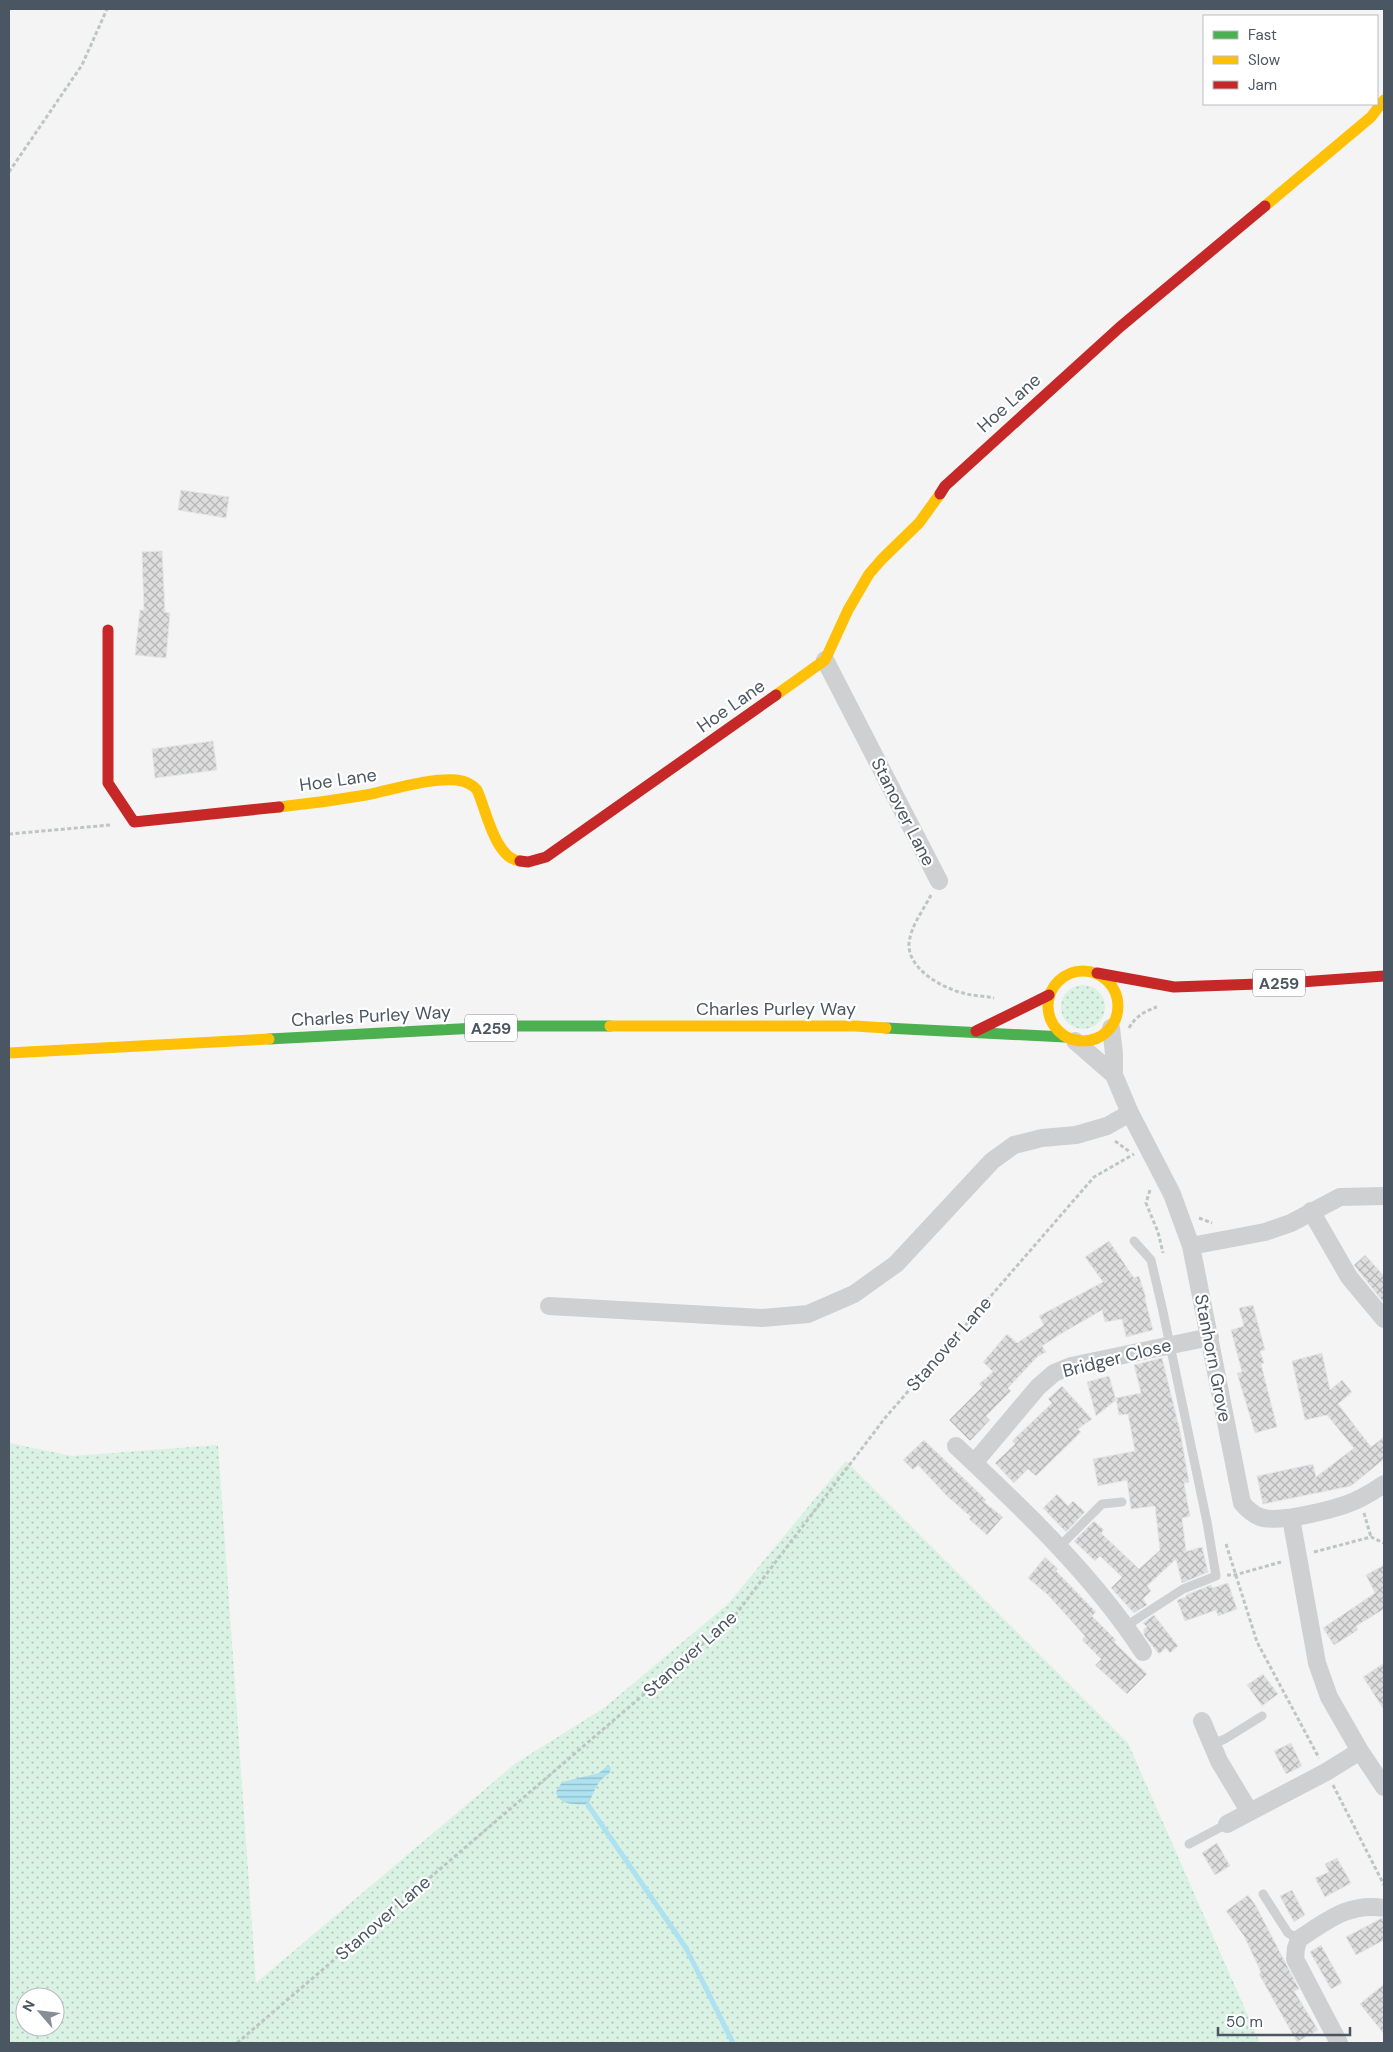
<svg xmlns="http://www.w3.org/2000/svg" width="1393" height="2052" viewBox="0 0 1393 2052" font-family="'DM Sans',sans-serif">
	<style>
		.grass { fill: url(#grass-dots); fill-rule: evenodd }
		.water { fill: url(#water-rules) }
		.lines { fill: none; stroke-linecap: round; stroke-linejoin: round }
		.stream { stroke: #aee2f0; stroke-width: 5 }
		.building { fill: url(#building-cross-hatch); stroke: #e5e6e7 }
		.path { stroke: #bcc7c4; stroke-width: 3; stroke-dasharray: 4 2.5; stroke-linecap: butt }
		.lane { stroke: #ced0d2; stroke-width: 9 }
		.street { stroke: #ced0d2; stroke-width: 18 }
		.fast { stroke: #4caf50; stroke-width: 11 }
		.slow { stroke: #ffc107; stroke-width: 11 }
		.jam { stroke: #c62828; stroke-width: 11 }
		.labels { text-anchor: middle; stroke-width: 4.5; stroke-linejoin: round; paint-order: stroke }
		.shield { fill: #fff; stroke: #808990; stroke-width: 1 }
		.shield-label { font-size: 16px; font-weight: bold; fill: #4a5661 }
		.street-label { font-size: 18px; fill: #4a5661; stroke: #fff }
	</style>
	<defs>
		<pattern id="grass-dots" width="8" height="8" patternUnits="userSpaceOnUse" patternTransform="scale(1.25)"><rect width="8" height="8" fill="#d9f2e3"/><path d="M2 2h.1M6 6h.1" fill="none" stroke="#b2c7bb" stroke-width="1.8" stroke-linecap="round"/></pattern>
		<pattern id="water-rules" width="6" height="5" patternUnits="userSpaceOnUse" patternTransform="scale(1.25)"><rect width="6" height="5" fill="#aee2f0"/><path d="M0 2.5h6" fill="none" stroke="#90bac6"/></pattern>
		<pattern id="building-cross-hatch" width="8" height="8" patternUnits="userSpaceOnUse" patternTransform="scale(1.25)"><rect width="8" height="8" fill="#ddddde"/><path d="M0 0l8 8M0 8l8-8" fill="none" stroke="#b5b6b7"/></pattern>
	</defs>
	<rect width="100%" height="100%" fill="#f4f4f4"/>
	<path class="grass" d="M1061 1007a22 22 0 1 1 44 0a22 22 0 1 1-44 0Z
		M9 1443 72 1456 218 1445 256 1983 516 1763 604 1708 728 1604 846 1461 1128 1743 1260 2043H9ZM25 1997H55V2027H25Z"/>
	<path class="water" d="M608 1765 611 1768 609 1774C596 1781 594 1793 588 1805 576 1804 559 1806 556 1792L562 1782 599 1773Z"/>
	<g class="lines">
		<path class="stream" d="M588 1805 686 1948 733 2043"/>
	</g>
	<path class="building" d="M181 490 229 497 226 518 178 510Z
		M162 551 165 612 170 613 166 658 135 655 140 610H144L142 552Z
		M213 741 217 770 155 778 152 749Z
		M1109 1241 1134 1278 1139 1276 1146 1298 1145 1299 1153 1330 1126 1337 1122 1319 1105 1322 1102 1310 1059 1335 1042 1346 1046 1352 1038 1356 1008 1388 1011 1391 986 1416 990 1420 970 1441 949 1420 982 1387 979 1384 993 1372 983 1362 1007 1334 1017 1343 1044 1325 1039 1316 1103 1282 1085 1257Z
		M1365 1255 1384 1276V1303L1354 1265Z
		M1253 1305 1265 1350 1260 1351 1264 1363 1261 1364 1277 1427 1255 1433 1237 1373 1242 1372 1231 1330 1244 1326 1239 1308Z
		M1322 1353 1330 1390 1342 1380 1352 1392 1338 1404 1371 1447 1384 1437V1459L1351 1486 1263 1504 1257 1476 1313 1464 1316 1477 1354 1448 1327 1415 1305 1420 1292 1361Z
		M1162 1358 1180 1431 1189 1482 1184 1483 1190 1516 1182 1518 1186 1550 1184 1552 1202 1547 1208 1572 1182 1583 1176 1559 1147 1586 1151 1591 1143 1599 1147 1605 1134 1613 1111 1588 1122 1577 1100 1556 1095 1561 1074 1541 1094 1521 1104 1530 1101 1533 1139 1569 1160 1550 1155 1506 1131 1509 1127 1480 1098 1486 1093 1459 1135 1451 1128 1414 1119 1415 1116 1398 1141 1393 1134 1365Z
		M1109 1376 1116 1400 1096 1416 1087 1382Z
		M1062 1386 1092 1419 1078 1429 1081 1432 1036 1476 1028 1469 1014 1483 995 1463 1015 1444 1012 1441 1052 1403 1048 1399Z
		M924 1440 986 1500 984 1502 1003 1517 987 1535 969 1519 971 1517 947 1496 918 1465 913 1470 903 1460Z
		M1057 1494 1068 1506 1073 1501 1085 1512 1066 1532 1043 1508Z
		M1045 1557 1058 1569 1056 1571 1096 1612 1092 1616 1116 1640 1114 1642 1147 1674 1127 1694 1095 1665 1101 1659 1082 1640 1085 1636 1048 1595 1028 1578Z
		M1384 1565V1609L1356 1626 1358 1630 1334 1645 1323 1628 1375 1593 1366 1575Z
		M1228 1583 1237 1609 1218 1616 1216 1610 1185 1621 1177 1600 1186 1597V1595L1211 1585 1212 1588Z
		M1154 1615 1178 1646 1170 1653 1166 1648 1159 1654 1144 1635V1629L1147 1627 1143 1623Z
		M1384 1663V1710L1363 1677Z
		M1263 1674 1278 1694 1262 1706 1247 1685Z
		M1291 1743 1302 1766 1286 1774 1274 1751Z
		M1217 1843 1230 1866 1215 1875 1202 1853Z
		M1337 1858 1351 1883 1325 1897 1315 1878 1329 1872 1325 1864Z
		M1292 1890 1305 1915 1294 1922 1280 1896Z
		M1248 1895 1256 1906 1299 1989 1294 1991 1318 2030 1297 2042 1259 1974 1261 1972 1244 1936 1226 1911Z
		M1382 1918H1384V1940L1356 1955 1346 1937Z
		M1321 1945 1342 1983 1331 1989 1310 1952Z
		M1384 1984V2034L1360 2004Z"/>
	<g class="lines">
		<path class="path" d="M9 172 82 65 107 9
			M9 834 110 825
			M931 895C924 909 910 927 909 944 908 969 942 988 963 993 973 996 984 996 994 998
			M1129 1028C1136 1016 1145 1011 1157 1007
			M1115 1141 1130 1152
			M1150 1190 1146 1203 1158 1232 1163 1253
			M1199 1218 1212 1223
			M1364 1513 1371 1537
			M1226 1544 1257 1642 1319 1758
			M1314 1552 1371 1537 1384 1543
			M1227 1575H1235L1281 1562
			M1333 1785 1384 1885
			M237 2043 733 1618 885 1418 1094 1177 1134 1154"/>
		<path class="lane" d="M1058 1548 1102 1504 1122 1502
			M1126 1626 1183 1589 1216 1576 1207 1522 1162 1307 1151 1260 1134 1241
			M1212 1744 1225 1739 1262 1716
			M1189 1844 1227 1824
			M1263 1894 1288 1933 1299 1939"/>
		<path class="street" d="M825 660 939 881
			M1111 1028 1114 1054V1075L1130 1113 1172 1194 1191 1246 1242 1503C1247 1509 1252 1514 1260 1517 1280 1524 1342 1508 1361 1498 1369 1494 1377 1489 1384 1484
			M1075 1041 1114 1075
			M1311 1211 1349 1277 1384 1319
			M1191 1246 1265 1232 1291 1223 1340 1197 1384 1196
			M549 1306 762 1318 808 1314 854 1294 896 1264 992 1161 1014 1145 1042 1138 1076 1135 1107 1126 1130 1113
			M956 1446C1023 1509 1093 1575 1143 1652
			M974 1463 1038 1387 1054 1373 1071 1366 1210 1337
			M1291 1518 1317 1663 1329 1697 1360 1751 1384 1787
			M1202 1721 1219 1761 1249 1811
			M1227 1824 1326 1772 1360 1751
			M1339 2043 1295 1959 1296 1948 1299 1939C1327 1921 1349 1902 1384 1908"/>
		<path class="fast" d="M886 1028 1065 1037
			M269 1039 516 1026H610"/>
		<path class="slow" d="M1265 206 1371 117 1384 100
			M776 695 825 660 848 610 869 574 882 559 919 523 940 494
			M279 807C308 804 337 800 366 795 396 789 427 778 457 780 465 781 472 784 477 790 486 809 495 859 520 861
			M1048 1006a35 35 0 1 1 70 0a35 35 0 1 1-70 0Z
			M610 1026H855L886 1028
			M9 1053 269 1039"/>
		<path class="jam" d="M940 494 945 486 1120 327 1265 206
			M108 630V783L134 822 279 807
			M520 861 528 862 546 857 776 695
			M1097 973 1174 987 1287 983 1384 976
			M976 1031 1049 995"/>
	</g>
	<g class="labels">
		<g class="shield">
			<rect x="1253" y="969.5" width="52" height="27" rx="4"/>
			<rect x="465" y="1014.5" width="52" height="27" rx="4"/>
		</g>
		<g class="shield-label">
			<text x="1279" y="989">A259</text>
			<text x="491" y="1034">A259</text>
		</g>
		<g class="street-label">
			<text transform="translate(1009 403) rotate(-42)" y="6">Hoe Lane</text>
			<text transform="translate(731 706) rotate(-35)" y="6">Hoe Lane</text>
			<text transform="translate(338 780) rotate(-8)" y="6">Hoe Lane</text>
			<text transform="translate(903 812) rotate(63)" y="6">Stanover Lane</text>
			<text x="776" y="1015">Charles Purley Way</text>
			<text transform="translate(371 1016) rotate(-3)" y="6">Charles Purley Way</text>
			<text transform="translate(949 1344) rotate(-49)" y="6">Stanover Lane</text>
			<text transform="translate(1117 1358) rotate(-14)" y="6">Bridger Close</text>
			<text transform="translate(1213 1358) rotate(79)" y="6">Stanhorn Grove</text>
			<text transform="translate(690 1654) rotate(-42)" y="6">Stanover Lane</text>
			<text transform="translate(383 1918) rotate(-41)" y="6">Stanover Lane</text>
		</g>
	</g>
	<rect width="1393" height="2052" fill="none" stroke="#4a5661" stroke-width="20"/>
	<rect x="1203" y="15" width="175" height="90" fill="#ffffff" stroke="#b7bbc0"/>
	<rect x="1213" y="31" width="25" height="8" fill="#4caf50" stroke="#b7bbc0"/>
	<text x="1248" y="40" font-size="15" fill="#4a5661">Fast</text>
	<rect x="1213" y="56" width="25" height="8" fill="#ffc107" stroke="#b7bbc0"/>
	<text x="1248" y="65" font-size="15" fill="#4a5661">Slow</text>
	<rect x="1213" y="81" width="25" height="8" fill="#c62828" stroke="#b7bbc0"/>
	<text x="1248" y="90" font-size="15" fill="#4a5661">Jam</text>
	<g transform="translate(40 2012) rotate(298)"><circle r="24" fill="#ffffff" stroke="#b7bbc0"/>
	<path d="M0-4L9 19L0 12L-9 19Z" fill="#868d94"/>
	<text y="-8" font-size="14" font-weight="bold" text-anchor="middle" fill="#4a5661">N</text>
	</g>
	<path d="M1218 2027v8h132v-8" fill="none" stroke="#4a5661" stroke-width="2.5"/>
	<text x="1226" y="2027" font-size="15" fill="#4a5661" stroke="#ffffff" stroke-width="4" paint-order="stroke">50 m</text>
</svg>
